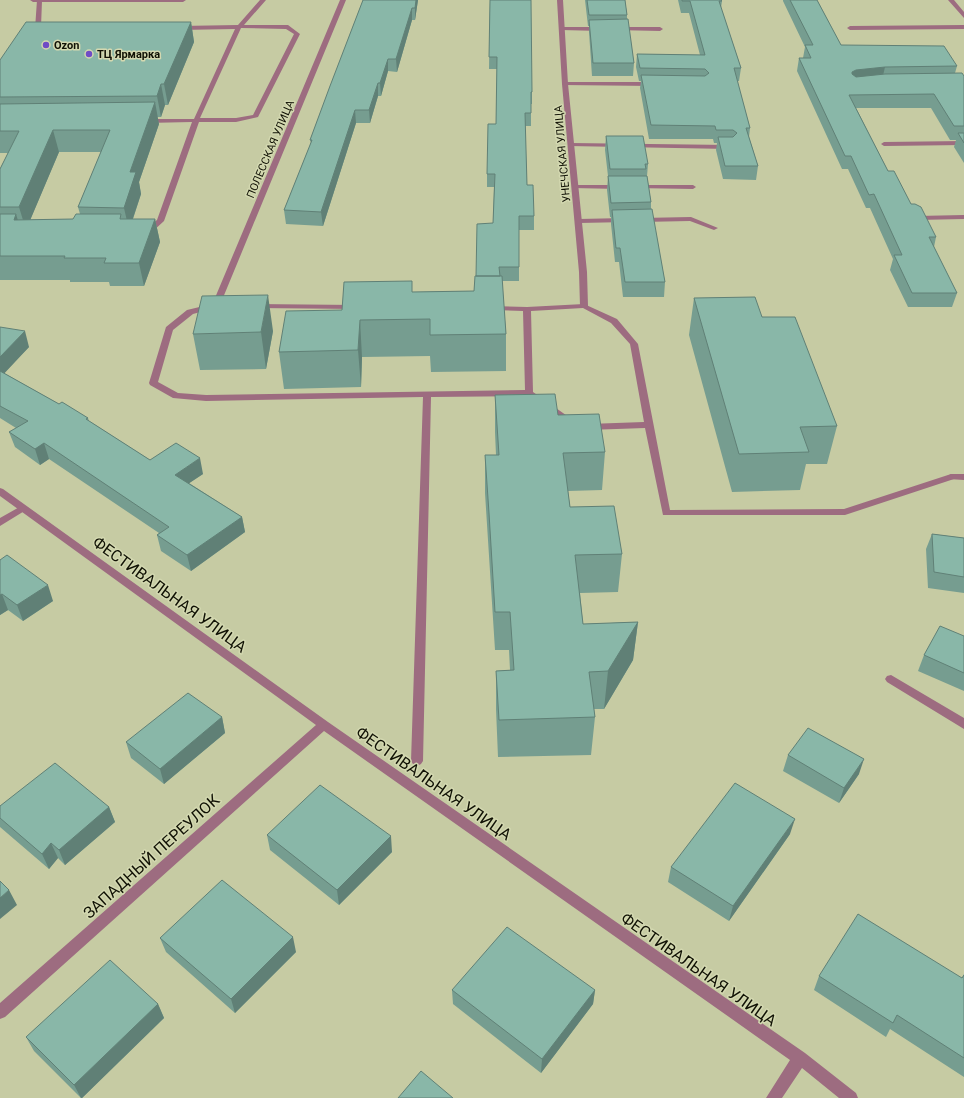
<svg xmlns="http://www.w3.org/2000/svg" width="964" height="1098" viewBox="0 0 964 1098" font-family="Roboto,sans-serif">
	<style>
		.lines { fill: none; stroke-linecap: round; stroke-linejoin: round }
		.service { fill: #9d6c80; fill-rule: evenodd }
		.minor { fill: #9d6c80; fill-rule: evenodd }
		.tertiary { fill: #9d6c80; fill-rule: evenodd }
		.wall { fill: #769d90; fill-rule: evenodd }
		.shaded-wall { fill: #608076 }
		.building { fill: #89b7a8; stroke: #608076 }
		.poi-dot { fill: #704cc5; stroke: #d3d8b0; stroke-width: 1.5 }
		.labels { text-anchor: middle; stroke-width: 3; stroke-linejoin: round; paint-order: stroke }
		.far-poi-label { font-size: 11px; font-weight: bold; fill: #101104; stroke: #d3d8b0; text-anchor: start }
		.far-street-label { font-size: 11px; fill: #101104; stroke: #d3d8b0 }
		.near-street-label { font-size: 16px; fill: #101104; stroke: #d3d8b0 }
	</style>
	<rect width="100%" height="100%" fill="#c6cba3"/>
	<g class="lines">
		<path class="service" d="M37 0 42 1 41 27 46 28V30L38 31 35 29Z
			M260 0H266L244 25H288L300 34 258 117 236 122H199L164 221 152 232 142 233V229L146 228 157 220 192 122 146 123 143 121 146 119H194L235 29 180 30 177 28 180 26 238 25ZM241 28 286 29 294 34 253 115 236 118H200Z
			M964 25V29L850 30 847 28 850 26Z
			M563 27H601L604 29 601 31 561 30V28Z
			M617 27H660L663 29 660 31 615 30V28Z
			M565 82H653L656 84 653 86 563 85 562 84Z
			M964 141V145L884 146 881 144 884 142Z
			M571 143 729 145 732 147 729 149 569 146V144Z
			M574 185H620L623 187 620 189 572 188V186Z
			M636 185H693L696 187 693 189 634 188V186Z
			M964 215V219L917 220 913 218 917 216Z
			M691 217 718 228 714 230 690 221 641 222 637 220 641 218Z
			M625 218H628V222L579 223 575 221 579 219Z
			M212 304H215V308L193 314 173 330 158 382 178 393 206 395 525 390 523 311 492 310 488 308 489 306 527 307 584 304 617 319 638 344 670 510 844 509 948 475 951 474 956 477 954 479 845 515H663L645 428 588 430 584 427 588 424 644 422 630 344 611 323 583 308 531 311 533 392 573 420 574 422 573 424H567L527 396 431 397 423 761 421 764 417 766 413 764 411 761 423 397 206 401 173 398 150 385 149 383 166 327 187 310Z
			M253 304 356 305 360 307 356 309 256 308H253Z
			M23 505 28 508 26 510 0 526V518Z"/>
		<path class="minor" d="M340 0H346L220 305 219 307H213L212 305Z
			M557 0H563L568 84 587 272 588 306 584 308 580 306 579 272 562 84Z
			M948 0H954L964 12V18Z
			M951 474H964V480L948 479 946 477Z
			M0 488 3 489 328 722 805 1053 856 1093 858 1098H839L802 1068 782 1098H766L790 1060 324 731 5 1017 0 1019V1003L316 725 0 496Z
			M891 675 964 718V729L887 682 885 679 887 676Z"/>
		<path class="tertiary" d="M30 0H186L183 2H33Z"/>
	</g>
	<path class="wall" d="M363 0H418L415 20H412L397 72 388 71 381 96H378L370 123H356L323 226 286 224 284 210 311 143 310 140Z
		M490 0 532 92V104H531V126H525L527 185 534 216V230H519V281H502L506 334V371L431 372 430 356 362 357 361 387 284 389 279 352 342 310 412 292 474 291 476 276 493 223 494 187H487V174L496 124 497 69H489Z
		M585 0H625L627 15V19L634 63 633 76H592L589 32V26H588Z
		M678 0H721L722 1 721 8 741 68 739 81H737L750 128 749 137 758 166 756 180 723 179 716 150 717 143H714L713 139H649L640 88 641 81H639L636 67 637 54 700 55 689 13H681Z
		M783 0H817L841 45 957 66 955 73 964 76V163L954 147 956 140H950L931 108H856L888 171 911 204 936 237 934 247 957 293 952 307H908L890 270 893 259 870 208H866L848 169H842L797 71 799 58H803L805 47 783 1Z
		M191 22 194 42 168 105H165L161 117H157L159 124 139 182 141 194 133 219H155L160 242 144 286H110L109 282H70V280H0V169L8 153H0V60ZM59 152H101L78 207 80 214 73 219 30 220Z
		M606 136 648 164 647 176 651 202V209L665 282 664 297H623L619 262H615L611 224V217H610L607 190 608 176 605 150Z
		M694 298 762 317 837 426 827 464H806L800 490 732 492 689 335Z
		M0 327 29 347 4 373 59 404 88 418 89 421 150 460 203 474 189 483 242 517 245 532 191 571 161 551 157 535 159 533 49 459 40 465 15 447 9 432 16 428 0 418Z
		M273 331 266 369 200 370 193 334Z
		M495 395 558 415 605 452 602 490 568 491 570 507 622 554 618 592 580 593 583 624 638 622 633 660 604 709H594L595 717 591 755 498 757 496 709V671L510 670 509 650H495L485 493V455H496L495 432Z
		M932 534 964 538V593L928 588 926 549Z
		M0 560 53 601 23 621 8 610 0 615Z
		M964 636V691L918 671 924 655Z
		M222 717 225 733 164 784 131 758 126 742Z
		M788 755 859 774 839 803 783 771Z
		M0 806 109 807 115 822 65 865 58 858 49 869 0 827Z
		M790 834 729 921 668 882 671 867Z
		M267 835 392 852 339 905 270 850Z
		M160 938 296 952 235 1013 166 952Z
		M964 974V1077L890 1029 886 1037 814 990 819 976 962 978Z
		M452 990H595L593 1004 541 1073 453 1004Z
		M158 1004 164 1018 82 1098H81L34 1051 26 1037Z"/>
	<path class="shaded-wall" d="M416 0H418L415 20V8Z
		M412 8V20L397 72 396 59Z
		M191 22 194 42 168 105 164 84Z
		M388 59V71L381 96 380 83Z
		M885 67 882 80 853 83 852 72 856 70Z
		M378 83V96L370 123 369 110Z
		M161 84 165 105 161 117 157 96Z
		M155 102 159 124 139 182 141 194 129 230 124 208 130 172Z
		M355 110 356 123 323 226 321 212Z
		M53 130 59 152 26 230 19 207Z
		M16 214 23 237 14 220Z
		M155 219 160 242 144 286 139 263Z
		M268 295 273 331 266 369 261 332Z
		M360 320 362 357 361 387 358 350Z
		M25 331 29 347 0 378V357Z
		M44 443 49 459 40 465 35 449Z
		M200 458 203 474 179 490 175 475Z
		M242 517 245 532 191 571 187 555Z
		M48 585 53 601 23 621 17 605Z
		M2 594 8 610 0 615V595Z
		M638 622 633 660 604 709 608 671Z
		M222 717 225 733 164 784 160 769Z
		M864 759 859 774 839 803 844 788Z
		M109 807 115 822 65 865 59 850Z
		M795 819 790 834 729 921 733 906Z
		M391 836 392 852 339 905 337 890Z
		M51 843 58 858 49 869 42 854Z
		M9 890 17 905 0 919V898Z
		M293 937 296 952 235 1013 231 999Z
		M595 990 593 1004 541 1073 542 1059Z
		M158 1004 164 1018 82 1098H81L74 1085Z"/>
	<path class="building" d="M363 0H416L415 8H412L396 59H388L380 83H378L369 110H355L321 212 284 210 312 140H310L330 86Z
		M490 0H531L532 92H531V113H525L527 185H533L534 216H519V267H499L500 276H476L477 224 493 223 495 174H487L488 124H496L497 57H489Z
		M587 0H625L627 15H589Z
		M682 0H721L722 1H719L741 68H734L750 128H746L758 166H725L718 137H733L737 133 733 130H716L715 126 651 125 641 75 705 76 709 73 705 69 640 68 637 54 705 55 690 1H682Z
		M790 0H817L841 45 944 46 957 66 885 67 856 70 852 72V74L856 77 885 74 962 73 964 76V126H954L934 94 849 95 888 171H894L911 204H915L921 207 936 237H929L957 293H912L894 255H902L874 194 869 195 851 156H845L799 58H811L805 45H813Z
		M628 19 634 63H593L589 20Z
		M26 22H191L164 84H161L157 96 0 97V60Z
		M155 102 130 172H136L124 208 78 207 110 130H53L19 207H0V169L19 131H0V104Z
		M958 133H964V143Z
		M606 136H643L648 164H645L646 169H610Z
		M608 176H647L651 202 611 203Z
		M652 209 665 282H625L620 248H616L612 210Z
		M0 214H16L14 220 73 219 76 214H121L120 219H155L139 263H104L106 258H64L65 256H0Z
		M475 276H502L506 334 430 335V319L360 320 358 350 279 352 286 311 342 310 344 282 412 281V292L474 291Z
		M268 295 261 332 193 334 202 296Z
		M755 297 762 317H795L837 426 800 427 809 452 739 454 694 298Z
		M0 327 25 331 0 357Z
		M0 371 59 404 62 402 88 418 86 419 150 460 176 443 200 458 175 475 242 517 187 555 157 535 169 527 44 443 35 449 9 432 28 421 0 406Z
		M555 394 558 415 599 414 605 452 563 453 570 507 614 506 622 554 575 555 583 624 638 622 608 671 589 672 595 717 499 720 496 671 514 670 510 612H495L489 513 485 455H499L495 395Z
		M932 534 964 538V577L934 572Z
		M7 555 48 585 17 605 2 594 0 595V560Z
		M940 626 964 636V673L924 655Z
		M188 693 222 717 160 769 126 742Z
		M808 728 864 759 844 788 788 755Z
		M55 763 109 807 59 850 51 843 42 854 0 818V806Z
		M735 783 795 819 733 906 671 867Z
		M320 785 391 836 337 890 267 835Z
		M222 880 293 937 231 999 160 938Z
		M0 881 9 890 0 898Z
		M858 914 962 978 964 975V1058L897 1015 893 1023 819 976Z
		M507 927 595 990 542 1059 452 990Z
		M110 960 158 1004 74 1085 26 1037Z
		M421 1071 453 1098H398Z"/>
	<g class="poi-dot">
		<circle cx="46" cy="45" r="4"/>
		<circle cx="89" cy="54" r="4"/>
	</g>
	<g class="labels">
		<g class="far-poi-label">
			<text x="54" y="49">Ozon</text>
			<text x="97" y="58">ТЦ Ярмарка</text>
		</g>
		<g class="far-street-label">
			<text transform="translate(270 149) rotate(-67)" y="4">ПОЛЕССКАЯ УЛИЦА</text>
			<text transform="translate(562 154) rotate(-95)" y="4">УНЕЧСКАЯ УЛИЦА</text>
		</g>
		<g class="near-street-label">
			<text transform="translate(170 594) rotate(36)" y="6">ФЕСТИВАЛЬНАЯ УЛИЦА</text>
			<text transform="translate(434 783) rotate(35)" y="6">ФЕСТИВАЛЬНАЯ УЛИЦА</text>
			<text transform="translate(151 856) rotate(-42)" y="6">ЗАПАДНЫЙ ПЕРЕУЛОК</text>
			<text transform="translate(699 969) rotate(35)" y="6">ФЕСТИВАЛЬНАЯ УЛИЦА</text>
		</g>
	</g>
</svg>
